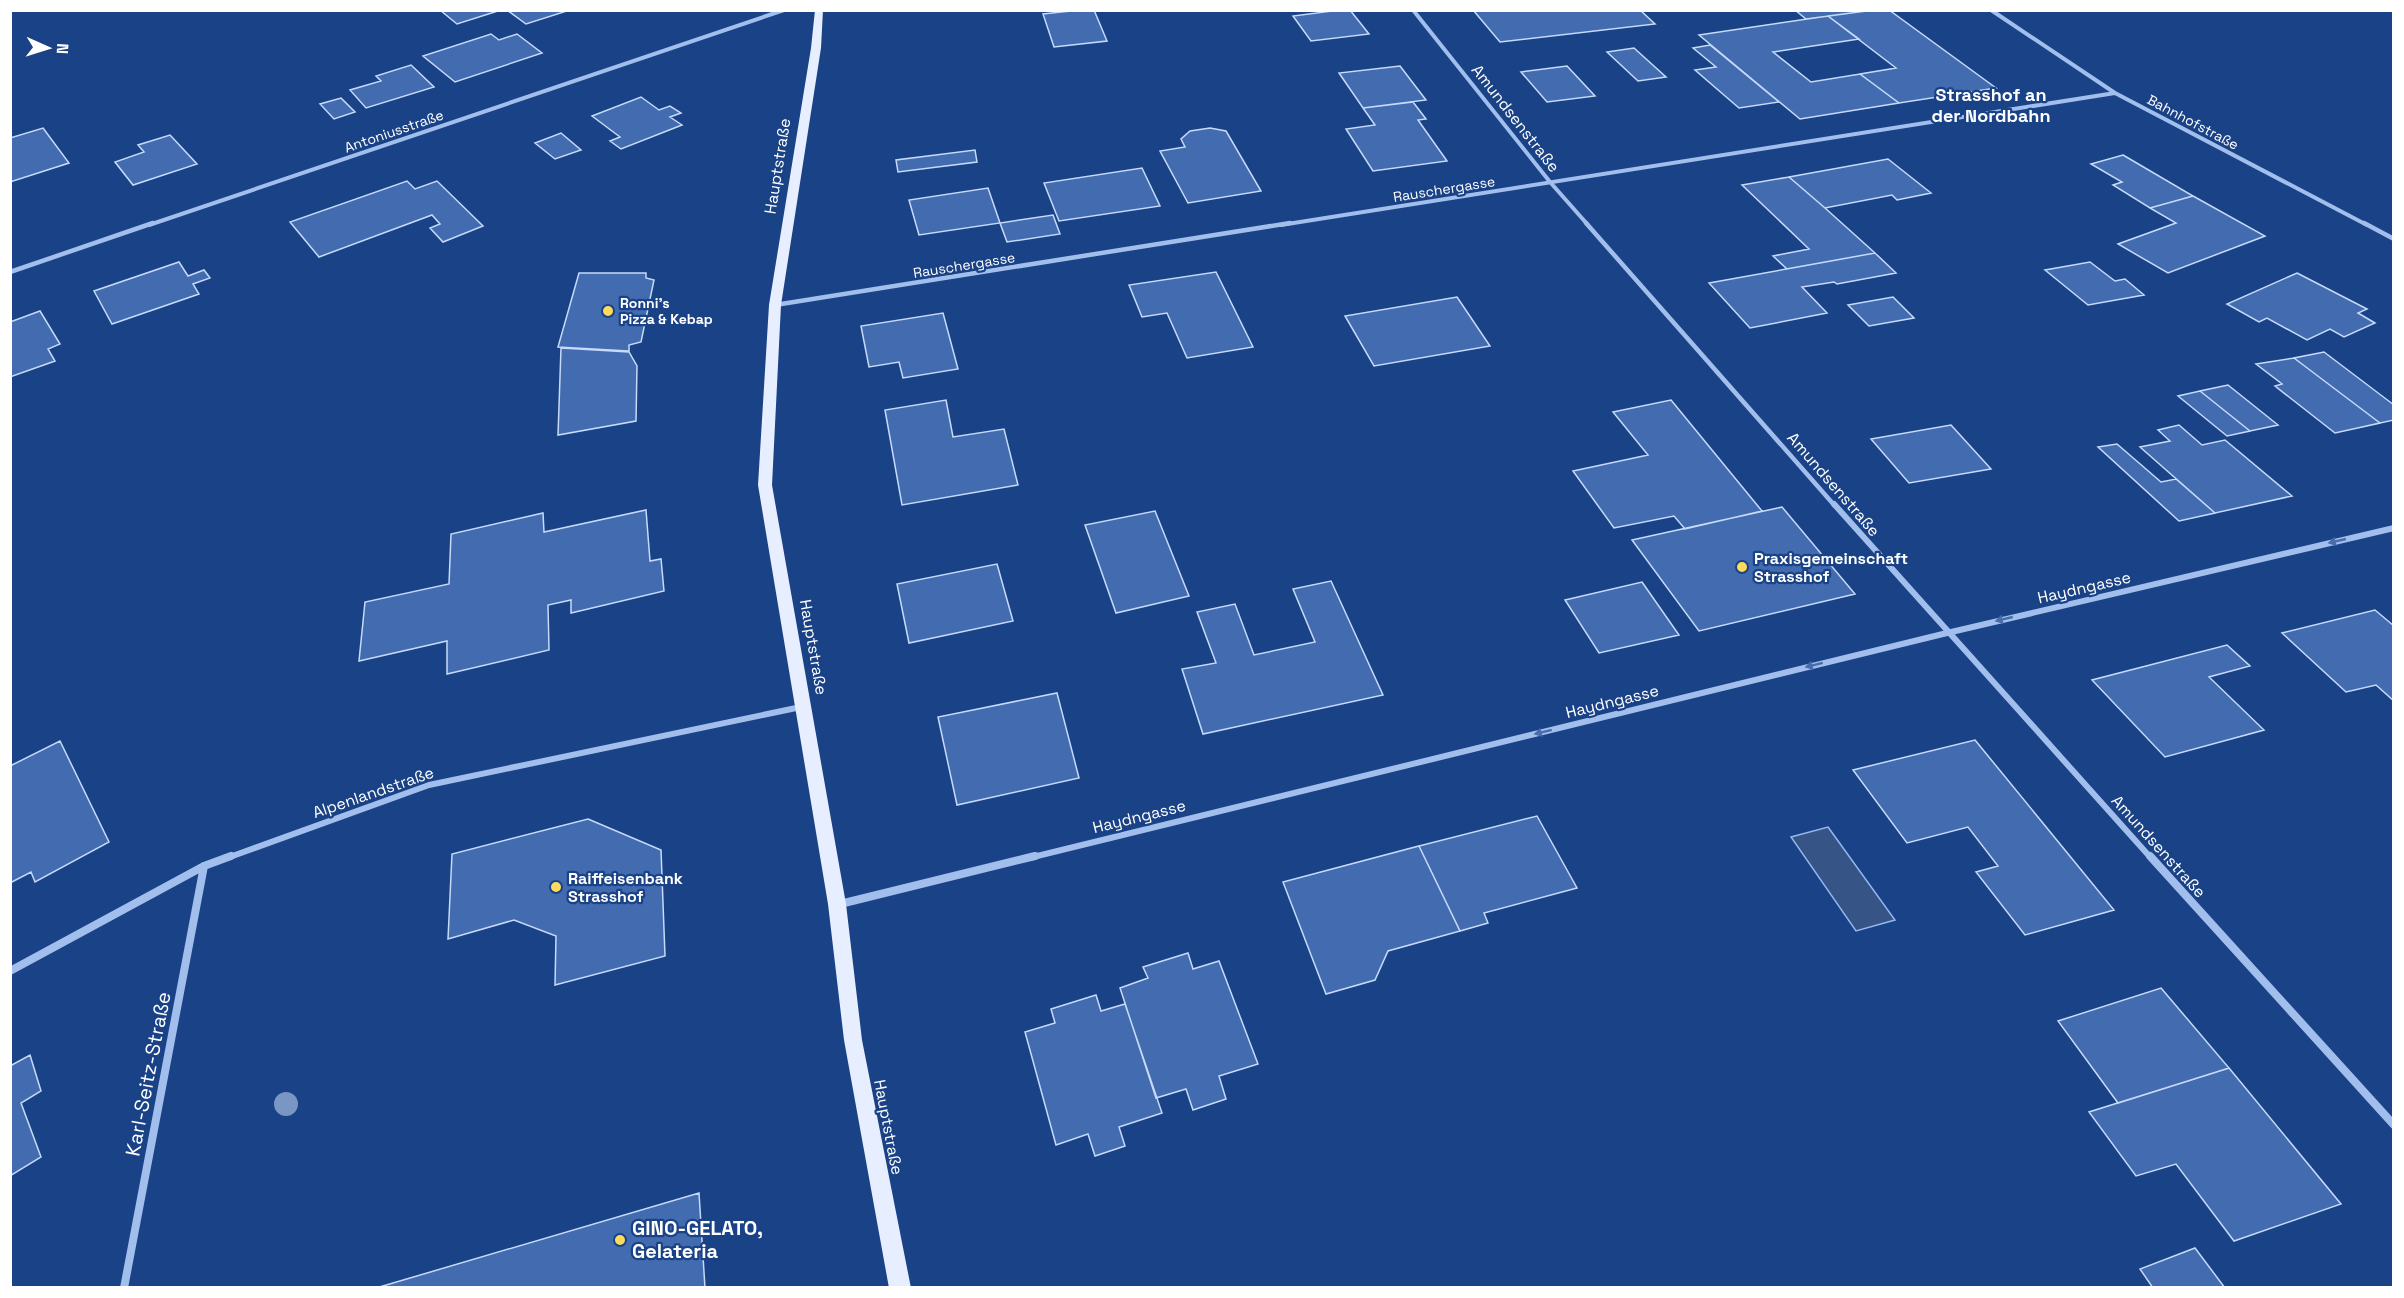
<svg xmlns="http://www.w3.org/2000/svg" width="2404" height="1298" viewBox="0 0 2404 1298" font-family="'Space Grotesk',sans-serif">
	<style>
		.water { fill: #365486; stroke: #94b8ee; stroke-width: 1.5 }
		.building { fill: #436baf; stroke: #c6daf9; stroke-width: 1.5 }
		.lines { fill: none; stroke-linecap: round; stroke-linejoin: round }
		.minor-far3 { stroke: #a1beec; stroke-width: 4 }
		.minor-far2 { stroke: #a1beec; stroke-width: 4.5 }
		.minor-far1 { stroke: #a1beec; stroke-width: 6 }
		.minor { stroke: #a1beec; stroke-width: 8 }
		.primary { fill: #e6eeff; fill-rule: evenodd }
		.tree { fill: #7996c5 }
		.oneway { fill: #496daa }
		.poi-dot { fill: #fedb5d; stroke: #1a4286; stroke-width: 2 }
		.labels { text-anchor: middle; stroke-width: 4.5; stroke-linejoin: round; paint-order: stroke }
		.far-street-label { font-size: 14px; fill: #fff; stroke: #1a4286 }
		.far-poi-label { font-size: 14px; font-weight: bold; fill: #fff; stroke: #1a4286; text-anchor: start }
		.street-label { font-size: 16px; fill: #fff; stroke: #1a4286 }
		.poi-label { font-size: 16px; font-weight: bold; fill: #fff; stroke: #1a4286; text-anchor: start }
		.far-district-label { font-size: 18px; font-weight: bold; fill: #fff; stroke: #1a4286 }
		.near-street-label { font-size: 20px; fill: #fff; stroke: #1a4286 }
		.near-poi-label { font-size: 20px; font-weight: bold; fill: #fff; stroke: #1a4286; text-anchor: start }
	</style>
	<rect width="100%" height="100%" fill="#1a4286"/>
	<path class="water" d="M1828 827 1895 920 1856 931 1791 837Z"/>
	<path class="building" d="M440 10H501L457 24Z
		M507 10H566L567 11 526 24Z
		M1080 10H1094L1107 41 1054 47 1043 14Z
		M1340 10H1350L1369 34 1311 41 1293 16Z
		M1473 10H1640L1655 24 1500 42Z
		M1795 10H1874L1806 19Z
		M1874 10H1889L1996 88 1899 103 1860 74 1896 68 1828 16Z
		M1828 16 1859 39 1773 52 1811 82 1860 74 1899 103 1800 119 1699 35Z
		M491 34 499 40 517 34 542 53 455 82 423 56Z
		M1710 45 1779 102 1739 108 1695 70 1716 67 1693 48Z
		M1634 48 1666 77 1638 81 1607 52Z
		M411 65 434 87 366 108 350 90 381 81 376 76Z
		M1400 66 1426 100 1363 108 1339 73Z
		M1567 66 1595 96 1547 102 1521 72Z
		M641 97 659 110 670 106 681 113 670 117 682 125 621 149 610 141 620 137 592 116Z
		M341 98 355 112 334 119 320 104Z
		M1413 102 1426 119 1418 120 1447 161 1373 171 1346 129 1375 125 1363 108Z
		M43 128 69 163 10 182V138Z
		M1210 128 1226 131 1261 191 1188 203 1160 151 1185 147 1181 139 1190 131Z
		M561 133 581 150 555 159 535 143Z
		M170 135 197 164 133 185 115 162 144 152 138 145Z
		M975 150 977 162 898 172 896 160Z
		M2123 155 2193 196 2150 208 2113 185 2122 182 2091 164Z
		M1888 159 1931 193 1897 200 1892 195 1825 208 1789 177Z
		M1142 168 1160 206 1059 221 1044 183Z
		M1789 177 1825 208 1875 253 1787 269 1773 256 1809 249 1742 185Z
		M407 181 415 189 437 181 483 226 443 242 430 228 440 224 432 215 319 257 290 222Z
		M988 188 1000 223 919 235 909 200Z
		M2193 196 2265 236 2168 273 2118 244 2176 223 2150 208Z
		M1053 215 1060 234 1007 242 1000 223Z
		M1875 253 1896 273 1837 284 1834 282 1802 287 1827 313 1750 328 1709 283Z
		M179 262 188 276 204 270 210 278 193 284 199 294 112 324 94 291Z
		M2090 262 2115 281 2125 279 2144 295 2088 305 2045 270Z
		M1216 272 1253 347 1187 358 1167 313 1142 317 1129 285Z
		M579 273H646V278L654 280 641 342 629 345V351L558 347Z
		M2297 273 2367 309 2358 313 2375 323 2344 337 2330 329 2307 340 2267 318 2259 322 2227 304Z
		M1457 297 1490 346 1374 366 1345 316Z
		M1893 297 1914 318 1869 326 1848 305Z
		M40 311 60 344 48 349 55 361 10 377V322Z
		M943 313 958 369 903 378 899 362 869 367 861 326Z
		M561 348 629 352 637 366 636 421 558 435Z
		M2324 352 2394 405V420L2380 423 2294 358Z
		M2294 358 2380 423 2335 433 2275 386 2282 384 2256 364Z
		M2228 385 2278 425 2250 431 2200 391Z
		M2200 391 2250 431 2227 436 2178 396Z
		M946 400 953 437 1004 429 1018 485 902 505 885 410Z
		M1671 400 1762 511 1685 529 1674 516 1614 528 1573 471 1648 455 1613 412Z
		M1951 425 1991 469 1909 483 1871 439Z
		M2179 425 2202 445 2225 440 2292 496 2215 513 2140 447 2170 441 2158 430Z
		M2117 444 2161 482 2176 479 2215 513 2179 521 2098 447Z
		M1782 507 1855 594 1699 631 1632 540Z
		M646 510 650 561 661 559 664 591 571 613V600L548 605 549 650 447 674V641L359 661 365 602 449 584 451 534 543 513 544 532Z
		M1155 511 1189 596 1116 613 1085 525Z
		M997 564 1013 621 909 643 897 584Z
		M1331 581 1383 695 1203 734 1182 669 1216 663 1197 612 1235 604 1254 655 1315 642 1293 589Z
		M1642 582 1679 635 1599 653 1565 600Z
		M2375 610 2394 626V701L2376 685 2346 692 2282 633Z
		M2227 645 2250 666 2209 677 2264 730 2165 757 2092 680Z
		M1057 693 1079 778 957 805 938 717Z
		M1975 740 2114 910 2025 935 1976 872 1998 866 1968 827 1907 843 1853 770Z
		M60 741 109 842 35 882 31 872 10 883V766Z
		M1537 816 1577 888 1484 913 1488 923 1460 931 1419 846Z
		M588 819 661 850 665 956 555 985 556 936 514 920 448 939 452 854Z
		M1419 846 1460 931 1388 951 1375 980 1326 994 1283 882Z
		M1188 953 1193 969 1219 961 1258 1064 1219 1076 1226 1099 1193 1110 1186 1089 1156 1098 1120 988 1148 978 1143 967Z
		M2161 988 2229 1068 2118 1103 2058 1021Z
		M1096 995 1101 1011 1125 1004 1162 1113 1119 1127 1125 1146 1095 1156 1088 1134 1056 1145 1025 1032 1055 1023 1051 1009Z
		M30 1055 41 1091 21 1103 41 1157 10 1176V1066Z
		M2229 1068 2341 1204 2234 1241 2176 1164 2136 1176 2089 1112Z
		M699 1193 705 1288H376Z
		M2195 1248 2225 1288H2153L2140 1269Z"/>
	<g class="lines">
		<path class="minor-far3" d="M1413 10 1550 182 1588 225
			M1991 10 2115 93 2367 225
			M149 225 784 10
			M1281 225 2115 93"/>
		<path class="minor-far2" d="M1586 223 1835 506
			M2364 223 2394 239
			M10 272 153 223
			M775 305 1290 223"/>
		<path class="minor-far1" d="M1834 504 2151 858
			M227 858 429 785 801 707
			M1029 858 1947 633 2394 528"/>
		<path class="minor" d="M2150 856 2394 1125
			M840 904 1035 856
			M10 971 204 866 231 856
			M124 1288 204 866"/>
		<path class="primary" d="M815 10H823L821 48 781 305 772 485 846 904 862 1040 911 1288H889L844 1040 828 904 758 485 769 305 811 48Z"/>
	</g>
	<circle class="tree" cx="286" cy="1104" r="12"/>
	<defs><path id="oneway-solid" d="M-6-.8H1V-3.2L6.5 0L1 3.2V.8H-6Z" transform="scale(1.5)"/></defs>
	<g class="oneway">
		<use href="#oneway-solid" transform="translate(2337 541) rotate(167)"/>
		<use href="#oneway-solid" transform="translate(2004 619) rotate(167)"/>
		<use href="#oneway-solid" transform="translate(1814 665) rotate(166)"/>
		<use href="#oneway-solid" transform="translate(1543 732) rotate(166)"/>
	</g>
	<g class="poi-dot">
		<circle cx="608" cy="311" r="6"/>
		<circle cx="1742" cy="567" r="6"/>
		<circle cx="556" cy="887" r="6"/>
		<circle cx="620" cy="1240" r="6"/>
	</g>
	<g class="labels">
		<g class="far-street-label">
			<text transform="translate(2193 122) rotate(28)" y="5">Bahnhofstraße</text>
			<text transform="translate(394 131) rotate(-19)" y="5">Antoniusstraße</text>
			<text transform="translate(1444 189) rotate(-9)" y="5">Rauschergasse</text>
			<text transform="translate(964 265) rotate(-9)" y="5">Rauschergasse</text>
		</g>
		<g class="far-poi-label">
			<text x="620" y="308">Ronni's<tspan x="620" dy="16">Pizza &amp; Kebap</tspan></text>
		</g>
		<g class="street-label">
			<text transform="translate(1516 118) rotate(52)" y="6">Amundsenstraße</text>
			<text transform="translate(777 166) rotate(-81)" y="6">Hauptstraße</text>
			<text transform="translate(1834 484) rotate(49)" y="6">Amundsenstraße</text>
			<text transform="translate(2084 587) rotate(-13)" y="6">Haydngasse</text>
			<text transform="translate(814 647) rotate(80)" y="6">Hauptstraße</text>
			<text transform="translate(1612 701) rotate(-14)" y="6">Haydngasse</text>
			<text transform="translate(373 792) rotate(-19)" y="6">Alpenlandstraße</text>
			<text transform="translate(1139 816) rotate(-14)" y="6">Haydngasse</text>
			<text transform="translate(2159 846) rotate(48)" y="6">Amundsenstraße</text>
			<text transform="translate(889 1127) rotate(79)" y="6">Hauptstraße</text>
		</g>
		<g class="poi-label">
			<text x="1754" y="564">Praxisgemeinschaft<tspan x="1754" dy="18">Strasshof</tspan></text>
			<text x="568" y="884">Raiffeisenbank<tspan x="568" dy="18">Strasshof</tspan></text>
		</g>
		<g class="far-district-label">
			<text x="1991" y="101">Strasshof an<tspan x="1991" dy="21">der Nordbahn</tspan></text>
		</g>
		<g class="near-street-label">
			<text transform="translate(148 1074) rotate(-79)" y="7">Karl-Seitz-Straße</text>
		</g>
		<g class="near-poi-label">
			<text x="632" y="1235">GINO-GELATO,<tspan x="632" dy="23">Gelateria</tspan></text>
		</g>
	</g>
	<rect width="2404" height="1298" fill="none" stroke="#ffffff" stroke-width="24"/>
	<g transform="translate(48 48) rotate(93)" stroke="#1a4286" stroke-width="4.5" paint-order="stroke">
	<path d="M0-4.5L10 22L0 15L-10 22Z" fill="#ffffff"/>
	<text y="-9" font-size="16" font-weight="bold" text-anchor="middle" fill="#ffffff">N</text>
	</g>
</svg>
